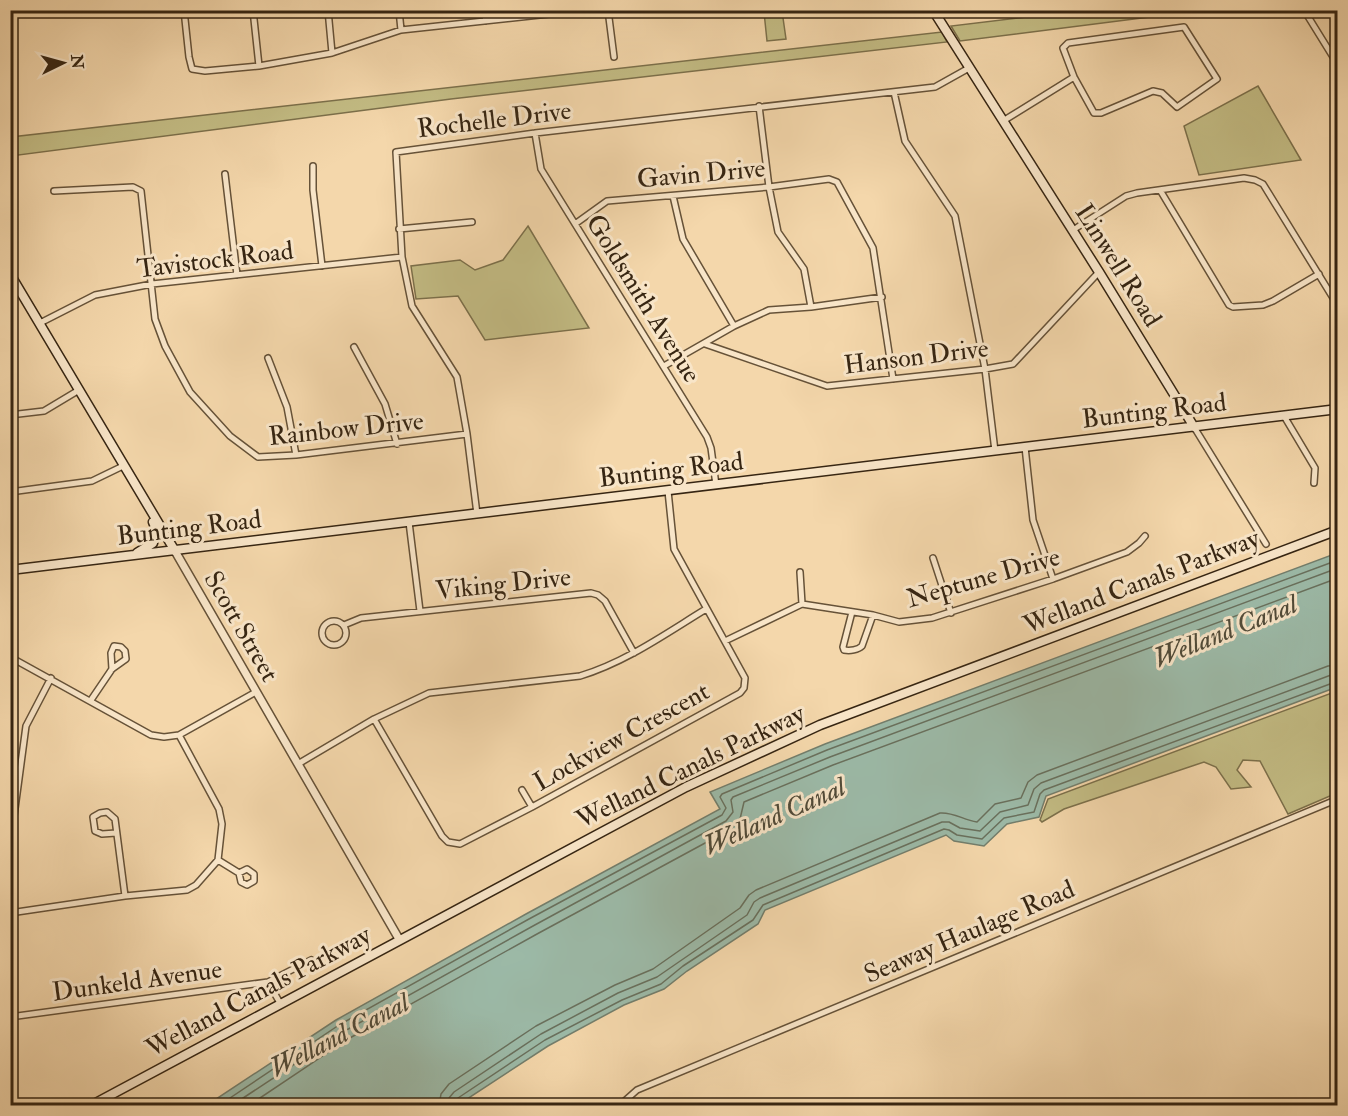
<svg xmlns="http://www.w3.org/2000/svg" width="1348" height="1116" viewBox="0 0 1348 1116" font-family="'IM FELL Double Pica',serif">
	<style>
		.green { fill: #c3bc84; stroke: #7c704b; stroke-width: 1.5 }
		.water { fill: #9cbaa8; stroke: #737e6c; stroke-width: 1.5 }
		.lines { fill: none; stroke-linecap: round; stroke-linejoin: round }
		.shore { stroke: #69705d; stroke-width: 1.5 }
		.minor-casing { stroke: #665238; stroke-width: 8 }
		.tertiary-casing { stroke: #665238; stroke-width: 10 }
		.secondary-casing { stroke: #362512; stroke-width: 11 }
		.minor { stroke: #f8e5c8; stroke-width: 5 }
		.tertiary { stroke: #f8e5c8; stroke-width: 7 }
		.secondary { stroke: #f8e5c8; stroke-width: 8 }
		.labels { text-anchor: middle; stroke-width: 6; stroke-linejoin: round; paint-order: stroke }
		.street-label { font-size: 26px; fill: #362512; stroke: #f8e5c8 }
		.water-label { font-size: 27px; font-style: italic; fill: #504a38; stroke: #f8e5c8 }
	</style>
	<rect width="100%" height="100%" fill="#f4d7ab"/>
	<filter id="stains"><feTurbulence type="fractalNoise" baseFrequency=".00333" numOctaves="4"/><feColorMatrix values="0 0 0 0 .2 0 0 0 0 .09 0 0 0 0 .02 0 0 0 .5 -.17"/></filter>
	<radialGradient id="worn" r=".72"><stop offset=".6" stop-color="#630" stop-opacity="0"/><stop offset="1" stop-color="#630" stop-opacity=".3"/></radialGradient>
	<path class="green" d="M1085 10 1197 11 960 41 951 26Z
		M782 11 786 39 767 41 764 12Z
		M942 32 947 42 451 99 11 156V137Z
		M1258 86 1301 160 1199 175 1184 126Z
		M528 226 589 328 485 340 458 296 416 299 411 266 460 260 475 270 503 260Z
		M1337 691V793L1288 814 1260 761 1243 760 1237 770 1251 787 1231 789 1216 767 1204 762 1064 809 1042 822 1040 820 1048 799Z"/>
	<path class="water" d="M1337 553V687L1046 796 1039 817 1007 824 984 846 954 841 946 835 765 910 758 924 687 971 664 989 624 1005 548 1046 458 1105H207L336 1020 526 914 720 809 710 792 825 744Z"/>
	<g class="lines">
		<path class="shore" d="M218 1106 339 1025 529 919 722 815 726 808 720 797 722 794 827 750 1338 560
			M231 1106 343 1032 533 926 726 821 733 812 731 800 733 797 830 757 1338 568
			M248 1106 348 1039 537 934 731 829 740 819 744 802 833 765 1338 578
			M439 1106 441 1094 449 1084 536 1026 615 985 653 969 740 908 749 895 756 890 940 813C954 812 963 820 977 822L995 804 1021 798 1028 782 1037 775 1328 666 1338 665
			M448 1106 449 1098 454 1092 541 1034 618 993 657 977 747 915 754 902 760 898 942 822H949L960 828 980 831 1000 812 1028 805 1034 789 1041 783 1331 675 1338 674
			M455 1106 458 1098 545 1040 622 1000 661 984 683 966 753 920 763 905 944 829 949 830 957 835 982 839 1004 818 1034 812 1040 794 1044 790 1338 681"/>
		<defs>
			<path id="minor" d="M184 10 189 57 192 69 205 71 259 66 332 53 401 30 586 10
				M253 10 259 66
				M328 10 332 53
				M399 10 401 30
				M485 10 486 21
				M608 10 614 57
				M1304 10 1338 65
				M1184 27 1217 79 1177 107 1162 93 1153 91 1101 113H1094L1074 77 1063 48 1068 43Z
				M894 92 905 141 955 216 985 369 995 451
				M759 106 769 187 778 232 804 269 811 307
				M1003 121 1074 77
				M535 133 541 169 707 437 711 448 716 485
				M313 166V190L322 266
				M225 174 237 275
				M1160 190 1229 305 1233 307 1263 305 1273 301 1319 274
				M54 191 133 187 141 191 155 319 165 346 190 392 230 436 258 457 296 455 467 434
				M673 196 683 239 734 326
				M575 224 607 201 769 187 829 179 837 182 873 248 893 379
				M399 229 472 222
				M1073 230 1126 196 1137 193 1244 178 1255 180 1263 184 1338 306
				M40 323 95 295 152 284 402 257
				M705 344 827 386 985 369 1013 364 1099 272
				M354 347 385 404 397 444
				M268 358 287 407 296 455
				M664 366 734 326 769 310 811 307 882 297
				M10 415 44 411 79 390
				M1284 416 1315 468 1314 483
				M1194 427 1266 544
				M1025 447 1033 520 1053 579
				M10 492 92 481 123 466
				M477 514 467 434 457 377 412 306 402 257 396 152 535 133 935 87 969 68
				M409 522 420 611
				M933 558 951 613
				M800 572 802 604
				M852 612 843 647 844 650C850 651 858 650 862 646L873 615
				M322 633a12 12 0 1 1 24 0a12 12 0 1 1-24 0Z
				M344 625 361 618 591 593 598 595 605 601 634 653
				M725 641 802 604 873 615 899 622 932 618 1053 579 1127 552 1139 543 1145 536
				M10 657 151 735 164 737 179 735 256 692
				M91 700 112 669 126 659 125 651 121 647 114 646 111 653 112 669
				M374 719 442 836 448 842 460 844 532 807 740 693 744 688 745 678 674 549 668 491
				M298 764 374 719 429 693 580 676C626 662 665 634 706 609
				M522 790 532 807
				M10 819 14 816 26 726 51 678
				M116 833 102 834 95 831 93 817 100 813 107 812 115 819 125 896
				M218 860 239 873 247 869 254 874V881L247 885 241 882 239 873
				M10 913 125 896 187 890 196 885 218 860 222 824 219 809 179 735
				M268 982 280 1003
				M10 1017 268 982 311 960
				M619 1106 637 1090 1338 799"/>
			<path id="tertiary" d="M175 551 399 939"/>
			<path id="secondary" d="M933 10 1099 272 1194 427
				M10 274 175 551
				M137 553 153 543 156 529 153 522
				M10 570 1338 409
				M90 1106 686 787 820 725 1338 530"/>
		</defs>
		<use href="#minor" class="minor-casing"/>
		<use href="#tertiary" class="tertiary-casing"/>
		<use href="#secondary" class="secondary-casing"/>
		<use href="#minor" class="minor"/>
		<use href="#tertiary" class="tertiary"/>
		<use href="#secondary" class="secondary"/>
	</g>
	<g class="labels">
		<g class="street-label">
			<text transform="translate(494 119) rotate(-7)" y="9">Rochelle Drive</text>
			<text transform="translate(701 173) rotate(-5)" y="9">Gavin Drive</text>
			<text transform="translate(215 259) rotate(-7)" y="9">Tavistock Road</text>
			<text transform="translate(1119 265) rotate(58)" y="9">Linwell Road</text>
			<text transform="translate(644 298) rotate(58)" y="9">Goldsmith Avenue</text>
			<text transform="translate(916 356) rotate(-7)" y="9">Hanson Drive</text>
			<text transform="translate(1154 410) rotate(-7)" y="9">Bunting Road</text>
			<text transform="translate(346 428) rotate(-6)" y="9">Rainbow Drive</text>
			<text transform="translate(671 469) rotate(-7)" y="9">Bunting Road</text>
			<text transform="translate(189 527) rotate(-7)" y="9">Bunting Road</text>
			<text transform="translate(983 577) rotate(-16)" y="9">Neptune Drive</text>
			<text transform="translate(1141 581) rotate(-21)" y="9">Welland Canals Parkway</text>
			<text transform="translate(503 583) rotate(-6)" y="9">Viking Drive</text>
			<text transform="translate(242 626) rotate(60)" y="9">Scott Street</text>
			<text transform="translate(621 736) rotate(-29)" y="9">Lockview Crescent</text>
			<text transform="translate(690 766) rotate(-26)" y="9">Welland Canals Parkway</text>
			<text transform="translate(969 931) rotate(-23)" y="9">Seaway Haulage Road</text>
			<text transform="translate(137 980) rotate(-8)" y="9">Dunkeld Avenue</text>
			<text transform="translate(258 991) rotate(-28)" y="9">Welland Canals Parkway</text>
		</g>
		<g class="water-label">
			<text transform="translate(1225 631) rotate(-22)" y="9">Welland Canal</text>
			<text transform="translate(774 816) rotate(-24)" y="9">Welland Canal</text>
			<text transform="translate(339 1035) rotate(-27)" y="9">Welland Canal</text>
		</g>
	</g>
	<rect width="1348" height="1116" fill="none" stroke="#f4d7ab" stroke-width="36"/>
	<rect x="12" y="12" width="1324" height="1092" fill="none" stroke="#362512" stroke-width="3"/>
	<rect x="18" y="18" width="1312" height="1080" fill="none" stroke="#362512" stroke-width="1.5"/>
	<g transform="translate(63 63) rotate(85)" stroke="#f8e5c8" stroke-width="4.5" paint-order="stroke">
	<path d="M0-4.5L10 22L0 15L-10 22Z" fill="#362512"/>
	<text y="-9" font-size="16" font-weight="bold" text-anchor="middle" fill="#362512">N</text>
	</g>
	<rect width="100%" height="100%" filter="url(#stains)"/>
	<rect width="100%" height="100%" fill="url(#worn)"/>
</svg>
